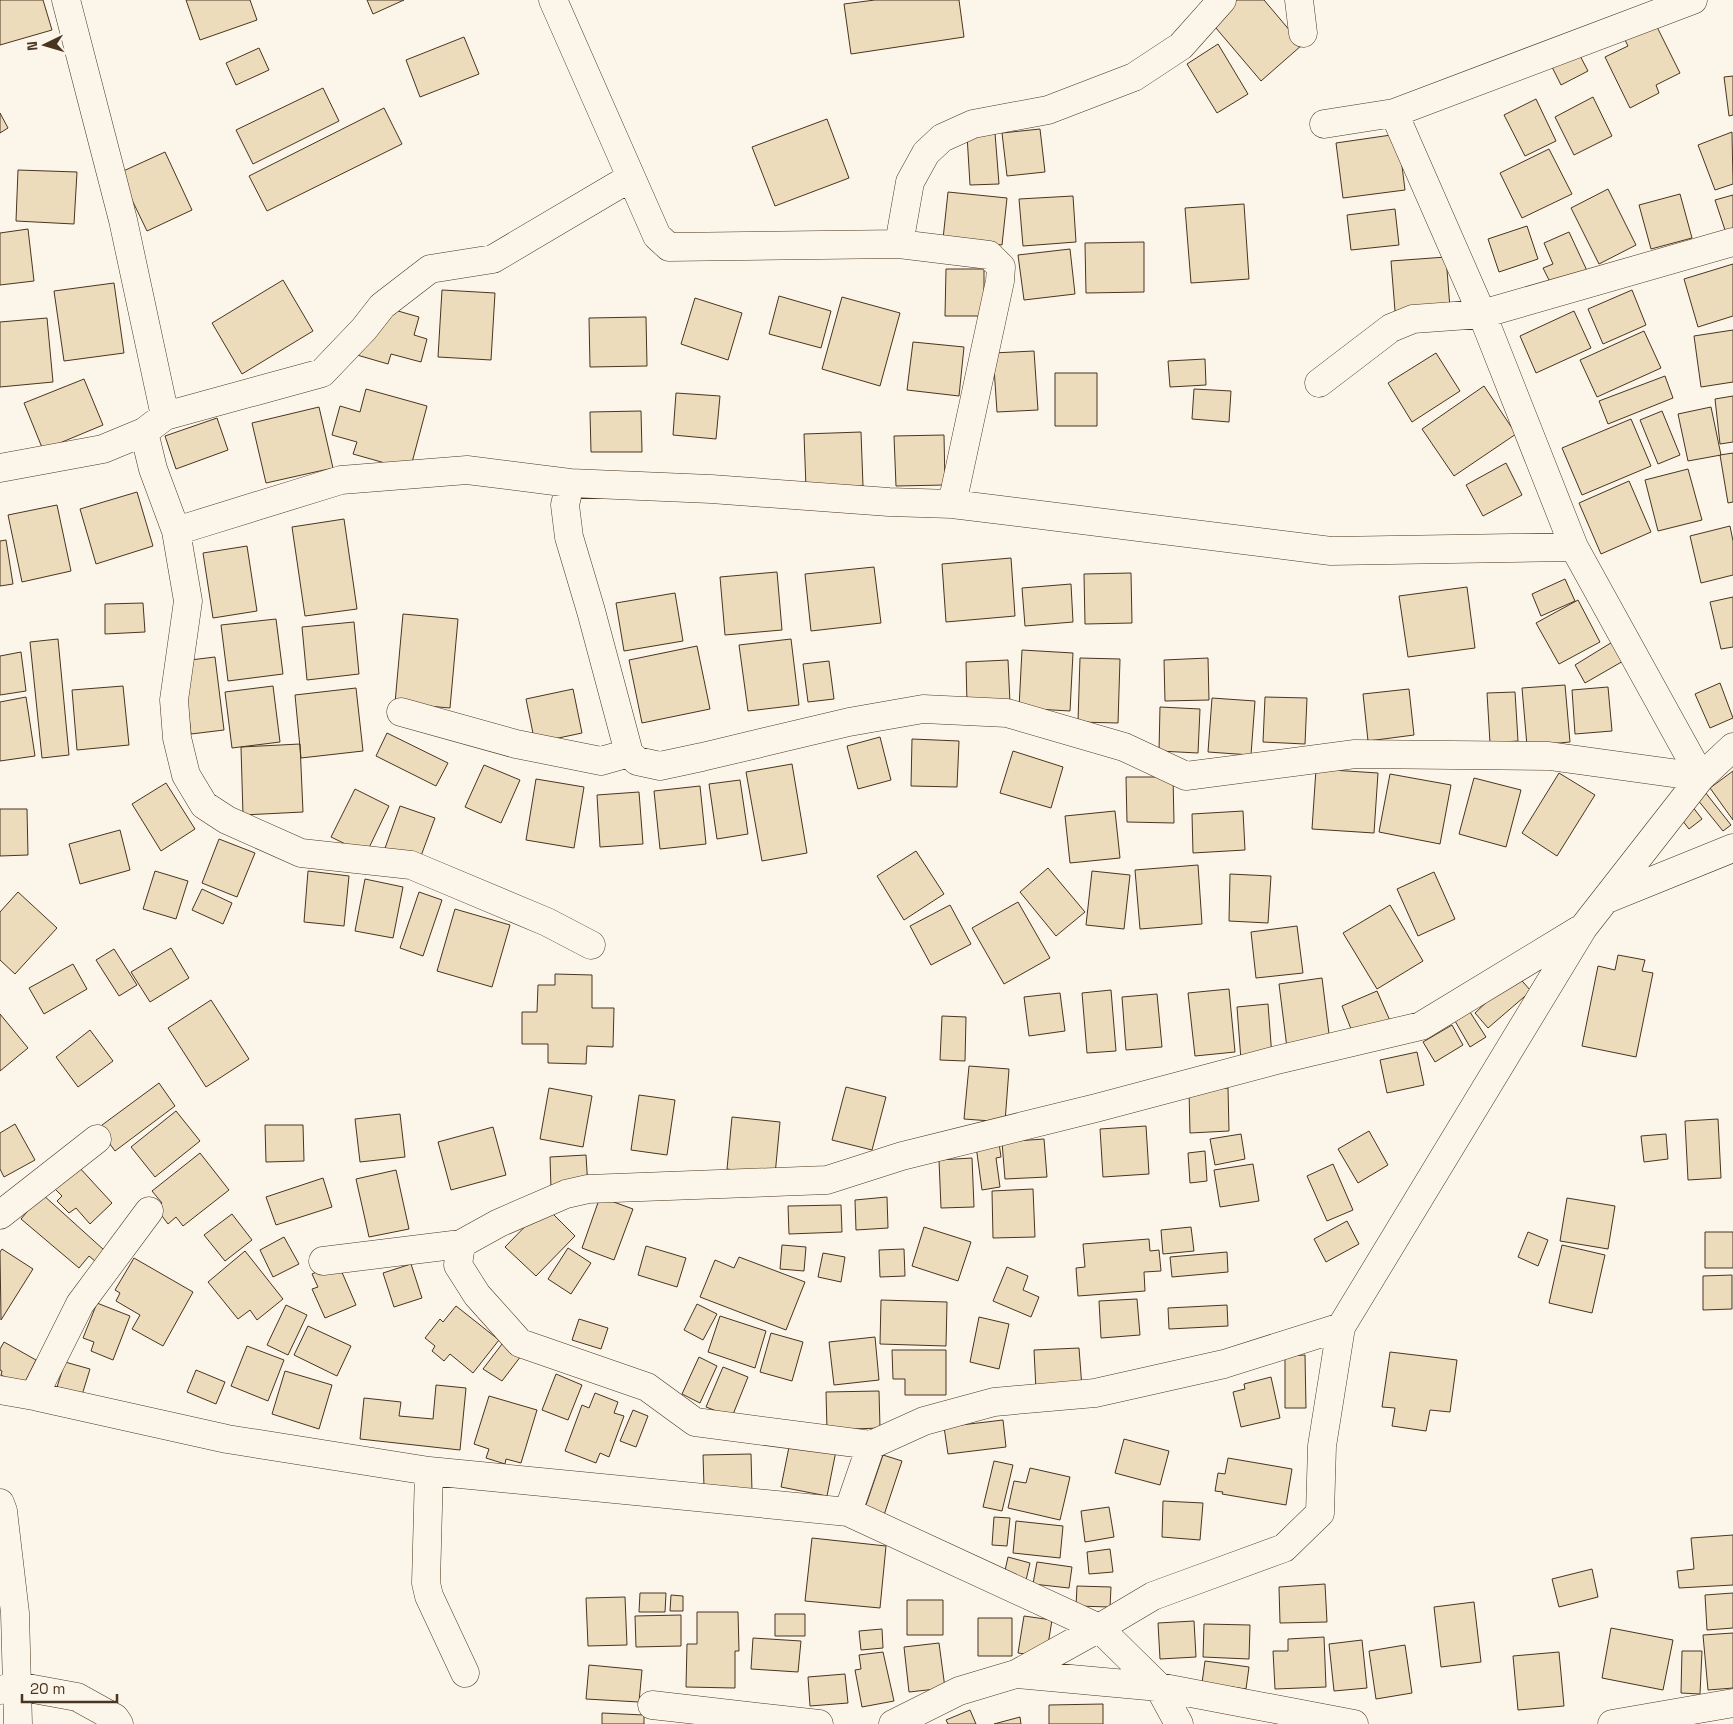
<svg xmlns="http://www.w3.org/2000/svg" width="1733" height="1724" viewBox="0 0 1733 1724" font-family="'Space Grotesk',sans-serif">
	<style>
		.building { fill: #ecdcbc; stroke: #4a3520 }
		.lines { fill: none; stroke-linecap: round; stroke-linejoin: round }
		.street-casing { stroke: #4a3520; stroke-width: 29 }
		.street { stroke: #fbf6e9; stroke-width: 28 }
	</style>
	<rect width="100%" height="100%" fill="#fbf6e9"/>
	<path class="building" d="M0 0H43L52 30 0 45Z
		M186 0H250L257 20 200 40Z
		M367 0H404L373 14Z
		M875 0H959L964 37 851 54 844 4Z
		M1233 0H1264L1302 45 1261 81 1210 21Z
		M1655 23 1680 73 1656 85 1659 93 1630 108 1605 57 1628 46 1624 38Z
		M464 37 479 74 420 97 406 60Z
		M1218 44 1248 94 1217 113 1187 64Z
		M259 48 269 70 236 85 226 63Z
		M1576 48 1588 71 1561 85 1549 61Z
		M1733 76V115L1729 116 1724 77Z
		M323 88 339 121 253 164 236 130Z
		M1593 97 1612 136 1574 155 1555 117Z
		M1536 99 1556 141 1525 156 1504 115Z
		M384 108 402 144 267 211 249 176Z
		M0 113 8 128 0 133Z
		M827 119 849 178 775 206 752 147Z
		M1040 129 1045 172 1007 176 1002 133Z
		M1732 132 1733 184 1715 190 1698 145Z
		M995 133 999 184 970 185 967 135Z
		M1398 134 1405 190 1343 198 1336 143Z
		M1549 149 1572 194 1522 218 1500 173Z
		M165 152 192 210 147 231 119 173Z
		M18 170 77 172 74 224 16 221Z
		M1608 189 1636 245 1599 264 1571 208Z
		M948 192 1007 198 1002 245 943 239Z
		M1680 194 1692 238 1651 249 1639 205Z
		M1733 195V231L1726 233 1715 200Z
		M1073 196 1076 242 1023 246 1019 199Z
		M1244 204 1249 279 1191 283 1185 208Z
		M1395 209 1399 245 1351 250 1347 215Z
		M1527 226 1538 259 1499 272 1488 239Z
		M28 229 34 281 0 285V233Z
		M1569 232 1589 275 1555 292 1543 268 1553 264 1544 243Z
		M1144 242V292L1086 293 1085 243Z
		M1070 249 1075 294 1024 300 1018 255Z
		M1446 257 1450 308 1395 311 1391 261Z
		M1733 264V316L1698 327 1684 279Z
		M946 269H984V316H945Z
		M283 280 313 331 242 374 212 323Z
		M114 283 124 353 64 361 54 291Z
		M442 290 495 293 491 360 438 357Z
		M1632 290 1646 325 1603 344 1588 309Z
		M779 296 831 311 821 348 769 334Z
		M842 297 900 313 880 386 822 369Z
		M695 298 742 313 728 360 681 344Z
		M384 307 419 317 414 335 427 339 421 362 391 354 388 364 357 355Z
		M1574 311 1591 348 1536 373 1520 336Z
		M646 317 647 366 590 367 589 318Z
		M47 318 53 382 0 387V322Z
		M1733 330V382L1701 387 1694 336Z
		M1644 331 1661 368 1597 397 1580 360Z
		M913 342 964 347 959 396 907 390Z
		M1034 351 1038 410 997 412 993 353Z
		M1436 353 1460 391 1412 422 1388 383Z
		M1205 359 1206 385 1170 387 1168 361Z
		M1055 373H1097V426H1055Z
		M1665 376 1673 398 1608 424 1599 401Z
		M84 379 103 425 43 450 24 403Z
		M1484 386 1516 434 1454 476 1422 429Z
		M366 389 427 406 410 470 353 454 357 442 332 435 340 406 360 412Z
		M1194 389 1231 391 1229 422 1192 419Z
		M676 393 720 396 716 439 673 435Z
		M1733 396V442L1720 444 1715 399Z
		M319 407 333 468 266 483 252 423Z
		M1711 407 1721 455 1688 461 1678 414Z
		M641 411 642 452H591L590 412Z
		M1662 411 1680 455 1658 464 1640 420Z
		M217 418 228 450 176 469 165 436Z
		M1631 419 1651 466 1582 495 1562 448Z
		M861 432 863 486 806 488 804 434Z
		M944 435 945 485 896 486 894 436Z
		M1733 453V502L1728 503 1720 455Z
		M1506 463 1522 495 1483 516 1466 485Z
		M1688 469 1702 520 1658 531 1645 480Z
		M1629 481 1651 532 1601 554 1579 503Z
		M137 492 153 546 96 564 80 509Z
		M57 505 71 571 22 582 8 515Z
		M344 519 357 609 305 616 292 527Z
		M1730 526 1733 541V575L1701 583 1690 536Z
		M6 540 13 584 0 586V541Z
		M247 546 257 611 213 618 203 553Z
		M1011 558 1015 616 946 622 942 564Z
		M874 567 881 623 811 631 805 574Z
		M777 572 782 630 725 635 720 577Z
		M1131 573 1132 623 1085 624 1084 574Z
		M1565 579 1575 601 1541 616 1532 594Z
		M1071 584 1073 622 1025 626 1022 588Z
		M1467 587 1475 648 1408 657 1399 596Z
		M675 593 683 641 624 651 616 603Z
		M1733 597V647L1721 649 1710 602Z
		M1578 600 1600 642 1559 664 1536 623Z
		M143 603 145 632 105 634V604Z
		M403 614 458 619 450 708 395 703Z
		M276 619 283 674 228 681 221 625Z
		M354 622 359 674 307 680 302 627Z
		M58 639 69 755 42 758 30 642Z
		M791 639 799 705 748 711 739 645Z
		M1614 641 1625 660 1585 683 1575 665Z
		M697 646 710 709 642 723 629 660Z
		M1022 650 1073 653 1070 711 1019 708Z
		M21 652 26 691 0 695V656Z
		M215 657 224 730 191 734 182 661Z
		M1080 658 1120 659 1118 723 1078 722Z
		M1208 658 1209 700 1165 701 1164 660Z
		M1008 660 1010 703 967 704 966 662Z
		M829 661 834 699 808 702 803 664Z
		M1720 683 1733 718 1710 728 1695 694Z
		M1565 685 1570 742 1527 746 1522 688Z
		M123 686 129 745 77 750 72 690Z
		M273 686 280 742 232 748 225 692Z
		M1608 687 1612 731 1575 734 1572 690Z
		M356 688 363 751 301 758 295 695Z
		M573 689 582 733 535 743 526 699Z
		M1409 689 1414 735 1368 741 1363 694Z
		M1515 692 1518 741 1490 743 1487 693Z
		M26 697 35 756 0 761V702Z
		M1265 697 1307 698 1305 744 1263 742Z
		M1212 698 1255 701 1251 755 1208 752Z
		M1160 707 1200 709 1198 753 1159 751Z
		M387 733 448 763 436 786 376 756Z
		M880 737 891 780 858 789 847 746Z
		M912 739 959 741 957 787 911 786Z
		M300 744 303 812 243 815 241 747Z
		M1013 751 1063 767 1051 808 1000 793Z
		M792 764 807 853 762 861 746 772Z
		M484 765 520 780 501 823 465 807Z
		M1316 769 1378 773 1374 833 1312 829Z
		M1733 771V820L1710 788Z
		M1559 773 1595 795 1557 856 1522 833Z
		M1390 774 1451 785 1440 844 1379 832Z
		M1126 777H1173L1174 823 1127 822Z
		M1474 778 1521 790 1506 847 1459 834Z
		M536 779 584 787 574 848 526 840Z
		M740 780 748 834 717 839 709 784Z
		M166 783 195 829 161 851 132 804Z
		M700 786 706 844 660 849 654 791Z
		M355 789 389 806 366 854 331 837Z
		M639 792 643 844 600 847 597 795Z
		M1705 792 1731 825 1723 831 1697 799Z
		M400 806 435 818 418 864 384 851Z
		M1692 806 1702 819 1689 829 1679 816Z
		M0 809H27L28 855 0 856Z
		M1115 811 1120 858 1070 863 1065 816Z
		M1243 811 1245 850 1193 853 1192 814Z
		M120 830 130 870 80 884 69 844Z
		M219 839 255 853 237 897 202 883Z
		M916 851 944 894 904 920 877 876Z
		M1198 865 1202 924 1140 929 1135 870Z
		M1048 868 1085 912 1056 936 1020 892Z
		M155 871 188 881 176 919 143 909Z
		M308 871 349 876 344 926 304 922Z
		M1092 871 1130 875 1124 929 1086 925Z
		M1434 872 1455 919 1418 936 1397 889Z
		M1230 874 1271 876 1268 923 1229 921Z
		M365 879 403 887 393 938 355 931Z
		M202 889 232 903 223 924 192 910Z
		M18 892 57 928 15 974 0 960V912Z
		M419 892 442 900 423 956 400 948Z
		M1018 902 1050 958 1004 984 972 928Z
		M950 905 971 944 931 965 910 926Z
		M1390 905 1423 961 1377 989 1343 933Z
		M455 909 510 925 492 987 437 971Z
		M1297 926 1303 973 1256 978 1251 932Z
		M171 948 189 978 150 1002 131 972Z
		M114 949 137 985 119 996 96 960Z
		M1618 955 1645 960 1642 971 1653 973 1636 1057 1582 1046 1598 966 1615 970Z
		M73 964 87 989 44 1014 29 988Z
		M1515 973 1531 991 1488 1028 1475 1013 1492 997Z
		M555 974 592 975V1008H614L613 1047 587 1046 586 1064 548 1063V1044H522V1012H537L538 985H555Z
		M1322 978 1330 1042 1287 1048 1279 984Z
		M1229 989 1235 1052 1195 1056 1188 993Z
		M1111 990 1116 1051 1087 1053 1082 993Z
		M1377 991 1391 1023 1355 1039 1342 1006Z
		M1060 993 1065 1031 1029 1036 1024 997Z
		M1157 994 1162 1047 1126 1050 1122 997Z
		M211 1000 249 1059 206 1087 168 1028Z
		M1268 1004 1272 1057 1241 1060 1237 1007Z
		M1470 1012 1486 1037 1470 1047 1455 1021Z
		M0 1014 28 1048 0 1071Z
		M942 1016 966 1017 965 1061 940 1060Z
		M1452 1025 1463 1045 1435 1062 1423 1042Z
		M90 1030 113 1061 78 1087 56 1057Z
		M1417 1052 1424 1085 1387 1093 1380 1060Z
		M969 1066 1009 1069 1005 1122 964 1119Z
		M159 1083 175 1106 115 1151 98 1128Z
		M846 1087 886 1097 872 1150 832 1140Z
		M549 1088 592 1096 583 1147 540 1139Z
		M1228 1088 1229 1131 1190 1133 1189 1090Z
		M639 1095 675 1100 667 1155 631 1150Z
		M176 1111 200 1141 155 1177 131 1147Z
		M400 1114 405 1157 360 1162 355 1119Z
		M732 1117 780 1122 775 1175 727 1169Z
		M1718 1119 1721 1178 1688 1180 1685 1121Z
		M15 1124 35 1160 4 1177 0 1169V1133Z
		M265 1125H303L304 1161 266 1162Z
		M1146 1126 1149 1174 1103 1177 1100 1129Z
		M493 1127 506 1175 451 1190 438 1142Z
		M1369 1131 1388 1165 1358 1183 1338 1149Z
		M1241 1134 1245 1159 1215 1165 1210 1139Z
		M1666 1134 1668 1159 1644 1162 1641 1136Z
		M1044 1139 1047 1177 1005 1179 1002 1142Z
		M999 1143 1001 1157 996 1158 1000 1187 982 1190 976 1146Z
		M1205 1151 1207 1181 1190 1183 1188 1153Z
		M200 1153 229 1190 183 1226 176 1217 168 1224 156 1208 162 1203 152 1191Z
		M586 1155 588 1188 551 1189 550 1157Z
		M972 1158 974 1207 941 1208 939 1160Z
		M1253 1164 1259 1201 1220 1207 1214 1170Z
		M1333 1164 1353 1210 1327 1221 1307 1176Z
		M78 1166 112 1203 90 1224 76 1208 69 1213 57 1201 62 1196 55 1189Z
		M396 1170 409 1229 369 1237 356 1179Z
		M323 1178 332 1207 276 1225 266 1197Z
		M1033 1189 1035 1237 993 1238 992 1191Z
		M42 1194 104 1250 95 1261 89 1256 79 1268 21 1219Z
		M600 1197 633 1209 614 1260 582 1248Z
		M887 1197 888 1228 856 1230 855 1200Z
		M1567 1198 1615 1206 1608 1249 1560 1241Z
		M841 1205 842 1232 789 1234 788 1206Z
		M545 1206 575 1236 536 1276 505 1247Z
		M232 1214 252 1240 225 1261 204 1235Z
		M1347 1221 1359 1244 1326 1262 1314 1239Z
		M924 1227 971 1242 958 1281 912 1266Z
		M1191 1227 1194 1251 1163 1254 1161 1230Z
		M1528 1232 1548 1240 1538 1266 1518 1257Z
		M1705 1232H1733V1268H1705Z
		M284 1237 299 1264 273 1277 260 1250Z
		M1149 1239 1150 1251 1159 1250 1161 1271 1144 1272 1145 1291 1078 1296 1076 1268 1085 1267 1083 1244Z
		M782 1245 806 1247 804 1271 780 1269Z
		M1562 1245 1605 1255 1592 1313 1549 1303Z
		M646 1246 686 1258 677 1287 638 1275Z
		M568 1248 591 1263 571 1294 548 1279Z
		M2 1249 33 1269 1 1320 0 1252Z
		M904 1249 905 1276 880 1277 879 1250Z
		M245 1251 283 1299 257 1320 250 1310 238 1319 208 1282Z
		M1227 1252 1228 1272 1172 1277 1170 1257Z
		M823 1253 845 1257 841 1282 818 1277Z
		M739 1257 805 1282 786 1330 700 1297 715 1260 734 1268Z
		M134 1258 193 1292 163 1346 132 1329 140 1315 116 1301 120 1293 115 1290Z
		M338 1263 356 1305 325 1318 312 1289 318 1287 312 1274Z
		M411 1264 422 1298 394 1307 383 1273Z
		M1007 1267 1028 1276 1023 1290 1039 1297 1031 1317 993 1301Z
		M1732 1275V1309L1703 1310V1276Z
		M1137 1299 1140 1335 1101 1338 1099 1301Z
		M881 1300 947 1302 946 1346 880 1344Z
		M97 1303 130 1316 113 1360 91 1351 94 1342 83 1338Z
		M697 1304 717 1314 703 1340 684 1330Z
		M286 1305 307 1315 288 1355 267 1345Z
		M1227 1305 1228 1326 1169 1329 1168 1308Z
		M456 1306 499 1340 473 1373 450 1354 444 1361 432 1351 435 1346 425 1338 440 1319 443 1322Z
		M720 1316 766 1331 755 1368 708 1352Z
		M979 1317 1009 1324 999 1369 970 1362Z
		M579 1319 608 1328 601 1349 572 1340Z
		M308 1326 351 1346 337 1376 294 1355Z
		M771 1333 803 1342 792 1381 760 1372Z
		M875 1337 879 1380 834 1385 829 1342Z
		M4 1342 36 1360 23 1386 1 1375 2 1371 0 1370V1349Z
		M502 1344 521 1356 502 1381 483 1369Z
		M247 1346 284 1360 268 1401 231 1386Z
		M1079 1348 1082 1388 1036 1390 1034 1350Z
		M892 1350H946V1395H905V1379H893Z
		M1390 1352 1457 1360 1450 1412 1430 1410 1426 1431 1392 1426 1395 1408 1382 1407Z
		M1305 1355 1306 1408H1285V1356Z
		M699 1357 717 1366 700 1403 682 1394Z
		M65 1362 90 1369 82 1395 57 1387Z
		M723 1367 748 1377 732 1417 706 1407Z
		M196 1370 225 1382 216 1404 187 1392Z
		M285 1371 332 1385 319 1429 272 1414Z
		M556 1374 582 1385 568 1420 542 1410Z
		M1271 1377 1280 1418 1241 1427 1233 1392 1245 1389 1244 1384Z
		M436 1385 466 1388 460 1450 360 1439 364 1398 401 1402 399 1416 433 1419Z
		M879 1391 880 1428 827 1430 826 1392Z
		M595 1393 618 1402 614 1413 624 1416 609 1457 600 1453 596 1463 565 1451 582 1405 589 1408Z
		M489 1396 537 1410 521 1463 506 1459 505 1464 486 1458 489 1449 474 1444Z
		M633 1410 648 1416 636 1447 620 1441Z
		M1003 1420 1006 1447 948 1454 944 1427Z
		M1124 1439 1169 1451 1160 1485 1115 1473Z
		M790 1442 836 1451 827 1496 781 1487Z
		M751 1454 752 1492 704 1487 703 1455Z
		M883 1455 902 1461 883 1518 864 1511Z
		M1228 1458 1292 1469 1286 1505 1222 1494 1223 1492 1215 1491 1218 1473 1225 1474Z
		M994 1461 1013 1465 1002 1511 983 1507Z
		M1030 1468 1070 1477 1060 1520 1008 1508 1014 1481 1026 1483Z
		M1163 1501 1203 1503 1200 1540 1162 1537Z
		M1109 1507 1114 1537 1085 1542 1081 1511Z
		M994 1517 1010 1518 1007 1546 992 1545Z
		M1016 1521 1063 1526 1060 1558 1013 1553Z
		M1733 1535V1585L1679 1588 1677 1571 1694 1569 1691 1538Z
		M812 1538 886 1546 880 1608 805 1601Z
		M1110 1549 1113 1572 1089 1574 1087 1552Z
		M1008 1557 1030 1563 1026 1580 1004 1575Z
		M1037 1562 1072 1567 1069 1588 1033 1584Z
		M1592 1569 1598 1597 1559 1607 1552 1579Z
		M1325 1584 1327 1622 1280 1623 1279 1587Z
		M1077 1586 1111 1587 1110 1607 1076 1606Z
		M640 1593H666L665 1612H639Z
		M1733 1593V1628L1707 1630 1705 1595Z
		M671 1595 683 1596V1611H670Z
		M625 1597 627 1645 588 1646 586 1598Z
		M907 1600H943V1635H907Z
		M1474 1602 1481 1662 1441 1667 1434 1607Z
		M697 1612H738L739 1651H735V1688L686 1687 687 1644H697Z
		M775 1614H805V1636H775Z
		M681 1615V1646L636 1647 635 1616Z
		M1024 1616 1052 1620 1046 1657 1018 1653Z
		M978 1618H1012V1656H978Z
		M1194 1621 1196 1657 1160 1659 1158 1623Z
		M1204 1624 1250 1625 1249 1659 1203 1657Z
		M1611 1628 1673 1640 1663 1690 1602 1678Z
		M882 1629 883 1648 861 1650 859 1631Z
		M1733 1633V1688L1708 1690 1703 1635Z
		M1324 1637 1326 1687 1275 1689 1273 1651H1288V1639Z
		M753 1638 801 1641 798 1672 751 1669Z
		M1362 1640 1367 1688 1334 1691 1329 1644Z
		M939 1643 945 1688 909 1692 904 1647Z
		M1405 1645 1412 1693 1376 1699 1369 1651Z
		M1682 1651H1702L1700 1694 1681 1693Z
		M883 1652 894 1701 862 1707 855 1670 861 1669 859 1655Z
		M1559 1652 1564 1706 1518 1710 1513 1656Z
		M1205 1661 1249 1667 1246 1689 1202 1683Z
		M589 1665 642 1670 639 1702 586 1699Z
		M845 1674 848 1703 810 1706 808 1677Z
		M1103 1704V1724H1049V1705Z
		M970 1710 976 1724H948L946 1720Z
		M602 1713 644 1715V1724H602Z
		M1020 1717 1021 1724H994Z"/>
	<g class="lines">
		<defs>
			<path id="street" d="M66 0 123 220 165 416
				M553 0 657 236 669 247 899 244 989 255 1001 267 1000 281 952 504
				M1299 0 1303 33
				M1394 113 1482 314 1574 547 1701 777
				M1324 124 1394 113 1693 0
				M899 244 910 182 926 153 942 138 973 124 1048 110 1134 77 1181 46 1222 0
				M1319 383 1391 328 1413 319 1482 314 1733 242
				M144 432 153 469 176 531 188 601 174 700 177 738 186 775 204 805 227 820 301 853 411 865 547 922 591 945
				M0 468 103 449 144 432 165 416 322 373 364 329 382 306 430 269 493 259 630 178
				M570 483 565 505 569 537 591 611 629 753 637 761 660 766 702 757 849 722 923 709 1007 713 1124 747 1186 776 1355 754 1549 756 1701 777
				M176 531 341 480 467 470 570 483 711 489 889 502 952 504 1331 551 1574 547
				M401 712 516 744 601 761 629 753
				M1607 899 1733 848
				M0 1215 97 1139
				M461 1244 458 1265 477 1295 520 1343 647 1387 695 1422 871 1445
				M323 1261 461 1244 499 1223 566 1194 588 1189 827 1180 902 1156 1096 1108 1273 1061 1421 1026 1579 930
				M0 1390 34 1396 227 1439 429 1471 848 1512 1099 1628 1159 1687 1179 1724
				M34 1396 80 1304 149 1211
				M429 1471 426 1583 429 1596 465 1673
				M0 1503 3 1511 15 1613 18 1724
				M848 1512 871 1445 924 1421 994 1402 1095 1393 1224 1364 1341 1327
				M1016 1674 1159 1687 1354 1724
				M0 1690 17 1686 77 1697 115 1718 119 1724
				M652 1705 819 1724
				M893 1724 959 1691 1016 1674 1099 1628 1153 1596 1284 1548 1320 1513 1322 1446 1341 1327 1583 928 1701 777 1733 747
				M1612 1724 1733 1703"/>
		</defs>
		<use href="#street" class="street-casing"/>
		<use href="#street" class="street"/>
	</g>
	<g transform="translate(45 45) rotate(265)" stroke="#fbf6e9" stroke-width="4" paint-order="stroke">
	<path d="M0-4L9 19L0 12L-9 19Z" fill="#4a3520"/>
	<text y="-8" font-size="14" font-weight="bold" text-anchor="middle" fill="#4a3520">N</text>
	</g>
	<path d="M22 1694v8h95v-8" fill="none" stroke="#4a3520" stroke-width="2.5"/>
	<text x="30" y="1694" font-size="15" fill="#4a3520" stroke="#fbf6e9" stroke-width="4" paint-order="stroke">20 m</text>
</svg>
